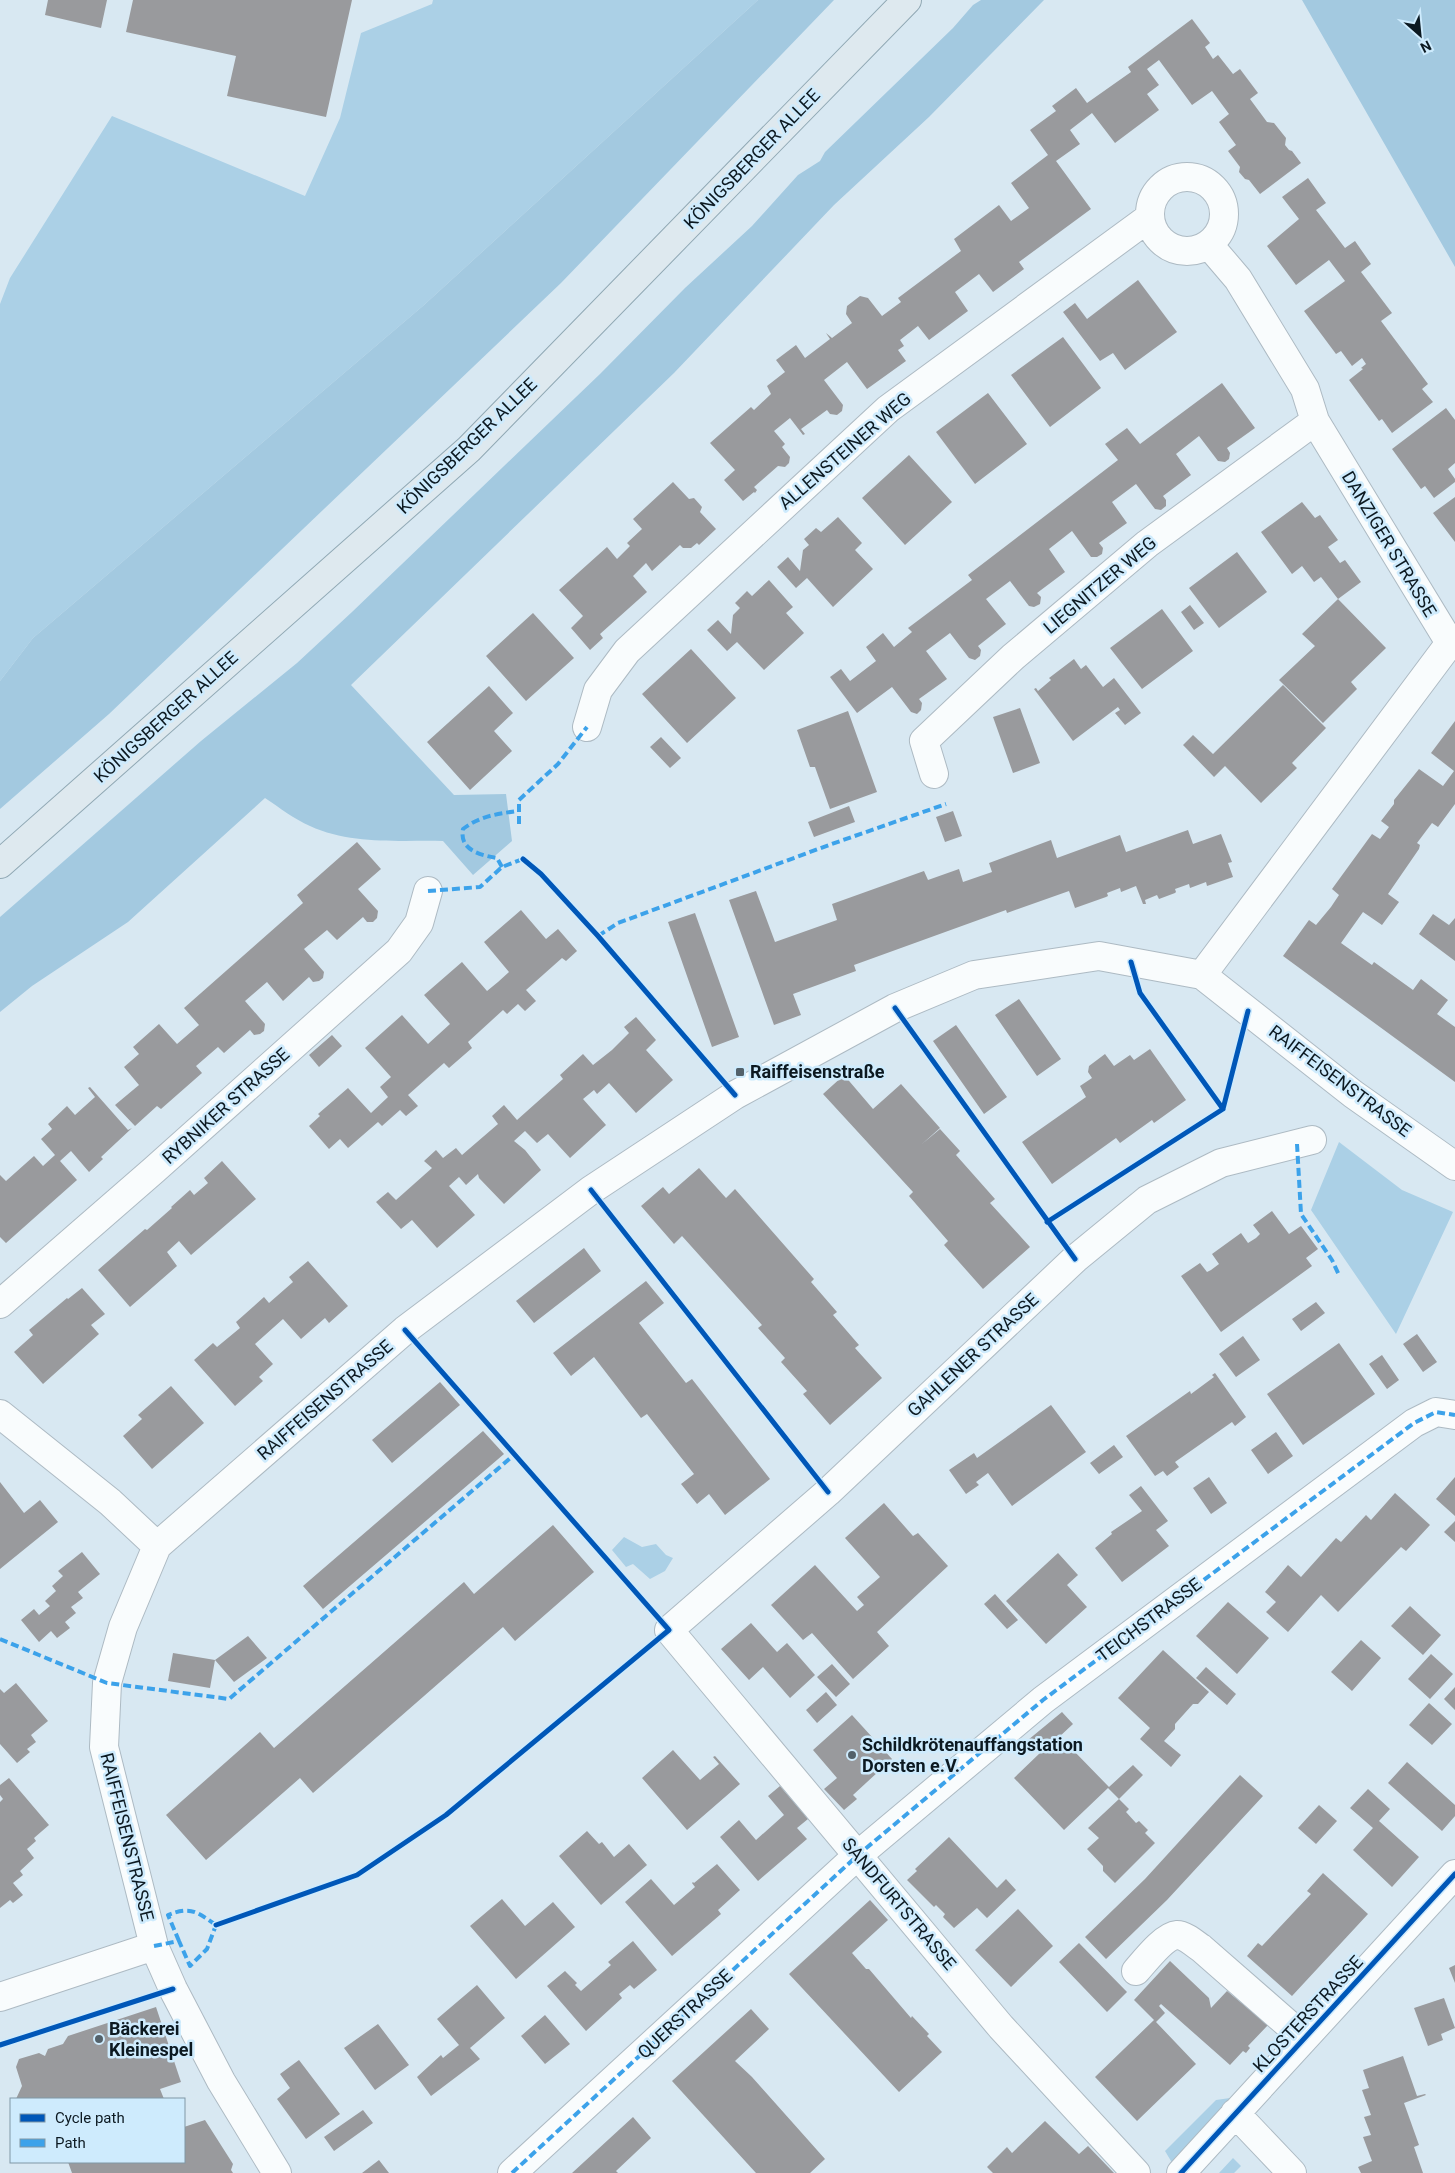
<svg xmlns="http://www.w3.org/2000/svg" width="1455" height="2173" viewBox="0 0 1455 2173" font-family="Roboto,sans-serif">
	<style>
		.green { fill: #abd0e6 }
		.forest { fill: #a3c9e0 }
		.building { fill: #999a9d }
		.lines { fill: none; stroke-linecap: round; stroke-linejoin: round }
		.minor-casing { stroke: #adbac3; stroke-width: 30 }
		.major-casing { stroke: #90a8b4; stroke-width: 30 }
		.minor { stroke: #f9fcfd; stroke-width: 28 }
		.major { stroke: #dee9ef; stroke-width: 28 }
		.quiet { stroke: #3ca2ea; stroke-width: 4; stroke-dasharray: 8 4; stroke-linecap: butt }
		.cycleway-casing { stroke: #ceebfd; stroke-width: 8 }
		.cycleway { stroke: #0057b8; stroke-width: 5 }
		.poi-dot { fill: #53616a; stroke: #ceebfd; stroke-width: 2 }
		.labels { text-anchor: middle; stroke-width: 5; stroke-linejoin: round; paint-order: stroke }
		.street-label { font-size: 18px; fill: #0c1921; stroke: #ceebfd }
		.poi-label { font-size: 18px; font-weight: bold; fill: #0c1921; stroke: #ceebfd; text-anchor: start }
	</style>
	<rect width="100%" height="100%" fill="#d8e8f2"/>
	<path class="green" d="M433 0H758L424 305 33 638 0 681V304L10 278 112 116 305 196 340 118 361 33 432 4Z
		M1339 1142 1402 1190 1453 1212 1396 1334 1311 1210Z
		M624 1537 642 1547 656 1544 666 1555 673 1558 665 1571 650 1579 633 1564 626 1567 612 1550Z
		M1237 2097 1177 2171 1165 2151 1216 2100Z
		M1233 2158 1241 2166 1234 2173H1219Z"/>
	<path class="forest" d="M758 0H834L561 283 109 714 0 809V681L33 638 424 305Z
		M981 0H1044L929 117 834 205 674 373 351 685 454 795 506 794 512 841 473 875 443 841C399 840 351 845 310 826 294 819 280 808 265 798L128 922 32 986 0 1012V917L201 741 297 663 352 612 600 374 685 288 752 226 798 175 820 161 825 152 953 28 973 5Z
		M1302 0H1455V267Z"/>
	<path class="building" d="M48 0H107L101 28 45 15Z
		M133 0H352L326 117 227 96 236 56 126 32Z
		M1192 19 1210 43 1205 47 1213 59 1218 55 1233 74 1240 69 1258 93 1250 99 1267 122 1274 123 1286 138 1285 145 1289 150 1292 151 1301 163 1260 194 1249 180 1245 179 1239 172 1240 167 1228 151 1236 145 1219 122 1229 114 1212 91 1192 105 1159 60 1147 69 1159 85 1147 94 1159 110 1115 143 1092 113 1070 130 1080 144 1056 161 1091 209 1019 262 1024 269 993 292 979 274 955 292 968 311 929 340 918 326 900 340 904 346 898 350 906 361 867 389 847 362 824 380 843 405 842 411 837 415 830 414 827 410 801 429 805 434 803 435 790 418 774 431 785 444 782 447 790 457 789 463 785 467 778 466 754 487 757 490 755 493 754 492 743 501 724 480 735 470 710 443 751 407 754 410 771 394 767 386 785 372 776 360 796 345 805 358 830 339 826 333 832 338 852 323 846 314 847 306 860 296 868 298 882 316 901 302 898 298 961 251 954 239 999 205 1011 221 1029 208 1011 183 1048 155 1030 130 1056 111 1052 106 1076 88 1087 103 1131 72 1128 67Z
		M1308 178 1326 203 1316 210 1345 248 1355 241 1371 264 1361 272 1392 313 1381 321 1428 384 1422 389 1433 402 1392 433 1382 419 1379 421 1349 380 1363 369 1361 368 1366 364 1362 358 1352 366 1341 351 1336 354 1304 311 1345 281 1329 260 1296 285 1267 246 1299 219 1282 197Z
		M1138 280 1177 332 1125 370 1113 353 1100 361 1063 312 1075 303 1087 319Z
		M1063 337 1101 388 1050 427 1011 375Z
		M1222 383 1255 428 1227 448 1230 453 1229 459 1225 462 1218 461 1199 436 1176 454 1191 475 1163 496 1166 500V506L1161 510 1155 509 1136 484 1112 502 1127 523 1099 543 1103 548 1102 554 1097 557H1091L1072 531 1049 549 1065 572 1037 593 1041 597 1040 604 1034 607 1029 606 1010 581 986 599 1006 624 978 646 981 650 980 656 975 660 969 658 950 633 926 651 947 679 919 699 922 703 921 710 917 714 911 712 892 687 857 713 830 677 841 669 850 681 876 661 866 647 883 633 894 647 912 632 908 628 972 580 968 575 1118 460 1105 444 1127 428 1140 444Z
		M988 393 1027 444 975 484 936 432Z
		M1446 408 1455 420V463L1448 469 1455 479V482L1434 498 1425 486 1421 489 1392 449Z
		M909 455 952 502 905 545 862 498Z
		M673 482 689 499 694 498 702 507 700 512 716 529 699 545 697 543 691 548H683L680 545 652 571 646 563 633 576 647 592 600 634 603 638 590 650 571 628 583 616 559 590 607 547 617 559 630 546 627 543 642 529 633 519Z
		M1455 497V542L1433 513Z
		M1302 502 1315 518 1320 515 1338 540 1328 547 1340 563 1345 560 1361 582 1338 599 1321 577 1314 582 1302 566 1292 574 1261 532Z
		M838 517 862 543 855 550 873 569 833 607 807 578 796 588 777 567 788 557 800 571 803 550 809 545 804 539 816 528 821 532Z
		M1237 552 1267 592 1219 628 1189 588Z
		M769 580 793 607 786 613 804 633 764 670 737 642 727 651 707 630 718 620 731 634 733 615 740 608 735 603 747 591 752 596Z
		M1338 599 1386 648 1351 682 1357 689 1323 723 1279 680 1315 646 1302 634Z
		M1190 605 1204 623 1194 630 1181 612Z
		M1162 609 1193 651 1142 689 1110 648Z
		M533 613 574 658 526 701 486 656Z
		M691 649 736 698 687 743 642 694Z
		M1074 659 1081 669 1086 665 1103 687 1114 678 1141 713 1125 725 1115 713 1120 710 1118 707 1073 741 1034 689 1036 688 1038 691 1051 680 1049 678Z
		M1283 685 1326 728 1292 763 1297 768 1261 803 1225 766 1214 777 1183 745 1193 735 1213 754Z
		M489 686 513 713 494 731 512 751 470 790 427 742Z
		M1020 708 1040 763 1013 773 993 717Z
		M848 711 877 792 830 809 815 767H810L797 730Z
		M1455 721V804L1438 827 1432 823 1417 843 1420 845 1419 849 1388 894 1399 902 1382 925 1363 912 1341 943 1372 965 1374 962 1413 990 1421 979 1448 1000 1437 1014 1455 1027V1082L1283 956 1309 920 1316 925 1331 907 1339 895 1332 889 1372 834 1380 839 1389 827 1381 821 1394 804V800L1419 769 1443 786 1454 771 1431 753Z
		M661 737 681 758 670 768 650 747Z
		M849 806 855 822 814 837 808 822Z
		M953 811 962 836 945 842 936 817Z
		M1188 830 1193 844 1221 834 1232 862 1228 863 1233 877 1207 886 1206 882 1190 888 1189 884 1175 889 1176 892 1175 893 1159 899 1157 895 1145 900 1146 904H1143L1136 886 1121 892 1120 888 1107 893 1108 896 1106 897 1075 908 1069 891 1007 913 1006 910 854 965 856 971 793 994 801 1015 774 1025 729 900 756 891 775 942 837 920 832 904 924 871 928 880 959 869 963 882 992 872 989 863 1051 840 1057 858 1120 835 1126 852Z
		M357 842 381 869 358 889 378 911 377 918 373 922H367L363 917 337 940 327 930 304 949 324 972 323 978 319 981 313 982 309 977 283 1001 267 982 245 1001 265 1024 264 1031 260 1034 254 1035 250 1030 224 1053 218 1047 196 1066 202 1073 161 1109 157 1106 135 1126 115 1105 139 1085 124 1067 139 1054 133 1047 159 1024 177 1044 199 1025 184 1008 303 903 297 895Z
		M521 910 546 939 558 929 577 951 566 961 562 958 526 990 536 1001 525 1011 518 1004 507 1014 503 1010 468 1042 472 1048 449 1068 444 1063 408 1095 418 1106 406 1116 400 1110 382 1126 378 1122 348 1148 340 1139 329 1149 309 1126 320 1116 318 1114 348 1088 371 1113 388 1097 380 1087 391 1077 365 1048 402 1015 428 1044 450 1024 424 995 462 962 487 991 498 982 509 972 484 942Z
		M695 913 739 1037 712 1047 668 922Z
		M1433 914 1449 925 1455 918V961L1419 934Z
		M1019 999 1061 1059 1037 1076 995 1015Z
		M636 1017 656 1040 646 1050 673 1080 636 1113 609 1083 597 1094 594 1090 583 1099 606 1125 570 1158 548 1134 537 1143 525 1131 514 1141 525 1150 541 1170 504 1204 479 1178 478 1174 466 1185 459 1177 449 1186 475 1215 437 1248 412 1220 401 1229 376 1202 388 1192 396 1200 432 1168 424 1161 436 1150 443 1158 456 1148 462 1155 498 1124 492 1116 504 1105 517 1120 563 1079 560 1075 583 1054 593 1065 612 1050 629 1033 624 1027Z
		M956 1025 1007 1097 984 1114 933 1041Z
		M332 1035 342 1046 319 1067 309 1055Z
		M1150 1049 1186 1100 1154 1123 1152 1120 1120 1143 1116 1138 1052 1184 1022 1142 1086 1097 1080 1086 1092 1078 1088 1072 1089 1066 1105 1054 1114 1066 1130 1055 1134 1060Z
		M844 1075 873 1109 901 1084 940 1128 922 1144 940 1129 960 1151 956 1155 995 1199 990 1203 1030 1247 983 1289 944 1245 948 1241 909 1196 913 1192 823 1094Z
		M90 1087 128 1130 132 1128 101 1157 103 1159 89 1172 71 1151 60 1161 77 1180 6 1243 0 1237V1175L6 1181 34 1156 43 1166 55 1155 41 1139 52 1129 48 1124 67 1106 75 1115 95 1097 88 1088Z
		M222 1161 256 1199 191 1255 179 1241 167 1252 177 1266 130 1307 98 1270 145 1229 147 1230 172 1208 171 1207 190 1190 194 1195 208 1183 204 1178Z
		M699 1168 726 1198 735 1189 814 1279 811 1282 837 1312 833 1315 859 1345 855 1348 882 1378 830 1425 803 1394 807 1391 781 1362 785 1358 758 1328 762 1325 682 1236 674 1244 641 1206 663 1187 669 1194Z
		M1272 1211 1289 1234 1301 1226 1318 1249 1306 1258 1312 1266 1221 1332 1181 1276 1200 1263 1207 1272 1211 1270 1219 1264 1212 1254 1241 1233 1248 1243 1256 1238 1260 1234 1253 1225Z
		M584 1248 601 1271 534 1323 516 1301Z
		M308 1261 348 1306 329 1323 325 1318 301 1339 283 1319 255 1344 273 1364 259 1377 263 1381 235 1406 194 1360 213 1343 217 1347 240 1328 236 1322 264 1297 269 1303 293 1282 289 1277Z
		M646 1281 664 1303 639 1323 686 1383 692 1379 770 1479 725 1515 709 1494 697 1504 681 1484 694 1474 647 1414 641 1418 594 1357 571 1376 553 1353Z
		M82 1288 105 1314 91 1325 99 1334 43 1384 14 1352 33 1335 29 1330 67 1298 68 1299Z
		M1316 1302 1325 1313 1301 1331 1292 1319Z
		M1417 1334 1437 1362 1423 1372 1403 1344Z
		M1243 1336 1260 1360 1236 1377 1219 1354Z
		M1339 1343 1375 1394 1303 1445 1267 1394Z
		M1382 1355 1399 1380 1387 1389 1369 1364Z
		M1215 1373 1246 1417 1235 1426 1232 1422 1175 1462 1179 1467 1167 1476 1163 1471 1155 1476 1126 1436 1190 1391 1191 1394 1214 1377 1212 1375Z
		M440 1382 460 1405 392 1463 372 1440Z
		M171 1386 204 1423 152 1469 123 1436 142 1419 138 1415Z
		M1051 1405 1086 1452 1012 1506 988 1473 976 1482 979 1485 966 1494 949 1470 974 1453 977 1458Z
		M483 1431 504 1454 323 1609 303 1586Z
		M1276 1432 1293 1456 1268 1474 1251 1450Z
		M1114 1445 1123 1457 1099 1474 1090 1463Z
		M1209 1477 1227 1503 1211 1514 1193 1488Z
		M1455 1477V1516L1436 1499Z
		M0 1482 24 1513 40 1500 58 1522 0 1569Z
		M1141 1486 1168 1521 1156 1530 1169 1546 1122 1582 1095 1548 1112 1534 1111 1532 1142 1511 1129 1495Z
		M1395 1493 1430 1525 1406 1551 1401 1547 1338 1612 1321 1595 1288 1632 1266 1612 1276 1602 1265 1592 1288 1565 1301 1577 1336 1538 1341 1542 1366 1515 1371 1520Z
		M884 1503 913 1536 918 1533 948 1566 877 1632 889 1646 853 1679 812 1633 803 1640 771 1605 815 1565 857 1611 864 1605 857 1597 880 1577 845 1538Z
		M1455 1521V1542L1444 1532Z
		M553 1525 594 1572 515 1641 503 1627 313 1793 300 1778 206 1860 166 1815 260 1732 274 1748 464 1582 474 1594Z
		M82 1552 100 1574 78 1592 83 1598 71 1607 76 1613 65 1622 70 1628 57 1638 51 1631 39 1642 21 1620 34 1609 39 1615 50 1606 45 1601 56 1591 52 1586 63 1576 58 1571Z
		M1058 1553 1078 1575 1067 1585 1087 1607 1046 1644 1006 1601Z
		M995 1594 1018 1620 1007 1629 984 1604Z
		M1228 1602 1269 1638 1237 1674 1196 1636Z
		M1410 1606 1441 1635 1423 1655 1391 1626Z
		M751 1623 777 1652 787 1643 815 1675 790 1698 763 1667 749 1680 721 1649Z
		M248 1636 267 1658 234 1682 215 1660Z
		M1361 1640 1381 1658 1352 1691 1331 1672Z
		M1163 1650 1209 1692 1198 1704H1193L1175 1724V1729L1164 1741 1181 1755 1171 1767 1140 1739 1150 1728 1118 1698Z
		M173 1653 215 1660 210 1688 168 1681Z
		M1431 1654 1453 1674 1430 1699 1408 1679Z
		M832 1664 850 1684 836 1697 817 1677Z
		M1206 1667 1236 1694 1227 1705 1196 1678Z
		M16 1683 48 1721 31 1735 36 1742 27 1749 30 1752 17 1763 0 1744V1689L4 1693Z
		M1455 1687V1710L1444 1699Z
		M826 1692 837 1705 817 1723 806 1710Z
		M1429 1703 1452 1724 1432 1745 1409 1725Z
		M1062 1712 1073 1724 1058 1738 1067 1749H1072L1109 1787 1133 1765 1143 1775 1119 1799 1108 1788 1064 1830 1014 1778 1041 1752 1028 1740Z
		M852 1715 892 1759 853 1795 857 1799 844 1810 824 1789 837 1778 813 1750Z
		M673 1750 700 1780 719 1764 713 1757 715 1756 740 1784 687 1830 642 1778Z
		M1407 1762 1455 1805V1816L1442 1831 1388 1783Z
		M1240 1775 1263 1796 1167 1900 1106 1959 1085 1937 1145 1879Z
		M9 1778 49 1825 34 1838 36 1841 27 1849 34 1858 20 1871 23 1875 13 1883 23 1895 13 1903 10 1900 0 1908V1802L3 1799 0 1795V1785Z
		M780 1786 808 1819 797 1828 807 1839 758 1881 720 1837 739 1820 756 1840 784 1815 768 1796Z
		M1368 1789 1390 1809 1379 1821 1419 1857 1392 1887 1353 1850 1373 1828 1350 1808Z
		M1119 1799 1129 1809 1126 1812 1136 1823 1139 1821 1148 1830 1145 1833 1155 1843 1115 1883 1103 1871V1866L1087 1849 1099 1838 1088 1828Z
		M1319 1805 1337 1821 1316 1844 1298 1828Z
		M587 1831 599 1844 602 1842 614 1857 629 1844 647 1865 601 1905 559 1856Z
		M949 1837 997 1888 1006 1879 1016 1890 987 1918 977 1908 954 1928 943 1917 945 1914 936 1905 934 1907 907 1880 917 1871 915 1869Z
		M717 1864 740 1890 718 1910 721 1914 672 1956 625 1902 651 1879 674 1905 695 1887 692 1883 693 1882 694 1883Z
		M1323 1873 1368 1914 1292 1996 1247 1956 1258 1943 1262 1946 1311 1894 1307 1891Z
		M502 1899 525 1926 553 1902 575 1927 516 1979 470 1926Z
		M870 1900 888 1920 852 1953 866 1969H869L911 2018 912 2016 929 2034 927 2036 942 2052 899 2092 789 1974Z
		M1018 1909 1053 1946 1011 1987 975 1950Z
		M633 1941 657 1970 634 1989 630 1985 619 1994 622 1998 586 2031 547 1986 565 1971 577 1983 575 1985 581 1991 611 1965 608 1962Z
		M1079 1943 1127 1992 1107 2012 1059 1962Z
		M1170 1961 1209 1998 1211 2008 1227 1991 1268 2025 1248 2046 1250 2048 1246 2053 1243 2051 1230 2065 1161 2004 1159 2006 1165 2013 1156 2022 1196 2064 1137 2121 1095 2077 1154 2020 1134 2000Z
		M1455 1965V1983L1449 1968Z
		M477 1985 505 2018 470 2048 480 2059 431 2096 417 2077 441 2055 443 2058 459 2045 437 2019Z
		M1444 1998 1455 2028 1441 2034 1443 2040 1428 2046 1414 2008Z
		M156 2007 181 2082 160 2089 164 2099H16L22 2086 16 2067 19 2059 39 2053 45 2056 48 2049 63 2044 68 2036Z
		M751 2009 769 2029 735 2061 752 2077 825 2159 810 2173H756L672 2081Z
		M545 2015 570 2044 545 2064 521 2036Z
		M378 2024 409 2065 375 2090 344 2048Z
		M1403 2056 1417 2096 1425 2094 1426 2095 1404 2103 1419 2145 1414 2147 1423 2173H1361L1358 2167 1372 2161 1363 2137 1371 2135 1364 2117 1371 2115 1362 2090 1369 2088 1363 2070Z
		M299 2060 340 2114 306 2139 277 2099 290 2088 280 2074Z
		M363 2110 373 2123 334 2151 324 2137Z
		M633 2117 651 2138 616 2171 618 2173H572Z
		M205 2120 233 2164 231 2170 233 2173H72L68 2162H184V2127Z
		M1045 2121 1079 2154 1088 2146 1114 2173H993L987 2167 1007 2147 1012 2153Z
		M379 2160 389 2173H362Z"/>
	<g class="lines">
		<defs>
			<path id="minor" d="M1150 214a37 37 0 1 1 74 0a37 37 0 1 1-74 0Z
				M587 727 598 690 627 651 888 409 1150 217
				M934 774 924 741 1013 657 1147 544 1315 421
				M1202 975 1450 643 1315 421 1305 389 1238 279 1209 245
				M0 1304 154 1170 399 951 419 923 428 891
				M0 1414 110 1502 157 1546
				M1136 1971C1145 1961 1164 1936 1177 1935 1185 1935 1195 1944 1201 1948L1304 2038
				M0 1997 154 1946
				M1235 2113 1292 2173
				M277 2173 221 2081 173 1989 154 1946 104 1747 107 1683 123 1627 157 1546 405 1330 591 1190 735 1095 895 1008 974 975 1099 956 1202 975 1353 1094 1455 1166
				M512 2173 858 1855 1043 1700 1414 1423 1436 1412 1455 1415
				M1136 2173 1001 2027 669 1630 828 1492 1075 1259 1147 1200 1221 1163 1312 1140
				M1181 2173 1455 1874"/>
			<path id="major" d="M0 864 469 449 907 0"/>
		</defs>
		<use href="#minor" class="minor-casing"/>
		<use href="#major" class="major-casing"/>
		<use href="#minor" class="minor"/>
		<use href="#major" class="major"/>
		<path class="quiet" d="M519 824V800L558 764 587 727
			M502 867 497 858C480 855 459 850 463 829 480 816 497 814 517 811
			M428 891 480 887 502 867 523 859
			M598 936 618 923 829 845 946 804
			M1297 1144 1301 1214 1332 1260 1339 1275
			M0 1639 107 1683 229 1699 514 1455
			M179 1941 168 1915C191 1906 197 1912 216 1925
			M154 1946 179 1941 190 1966 207 1949 216 1925
			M512 2173 858 1855 1043 1700 1414 1423 1436 1412 1455 1415"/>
		<defs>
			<path id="cycleway" d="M523 859 541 874 598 936 735 1095
				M1131 962 1140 993 1223 1109
				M895 1008 1075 1259
				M591 1190 828 1492
				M1047 1222 1223 1109 1248 1011
				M216 1925 357 1875 446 1815 669 1630 405 1330
				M0 2045 173 1989
				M1181 2173 1455 1874"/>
		</defs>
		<use href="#cycleway" class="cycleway-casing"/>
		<use href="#cycleway" class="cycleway"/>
	</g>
	<g class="poi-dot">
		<rect x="735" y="1067" width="10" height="10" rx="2.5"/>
		<circle cx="852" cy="1755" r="5"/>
		<circle cx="99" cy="2039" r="5"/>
	</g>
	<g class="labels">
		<g class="street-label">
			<text transform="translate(752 159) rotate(-46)" y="6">KÖNIGSBERGER ALLEE</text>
			<text transform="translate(467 446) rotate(-44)" y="6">KÖNIGSBERGER ALLEE</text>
			<text transform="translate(845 451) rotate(-41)" y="6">ALLENSTEINER WEG</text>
			<text transform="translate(1389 544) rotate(59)" y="6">DANZIGER STRASSE</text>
			<text transform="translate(1100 585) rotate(-40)" y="6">LIEGNITZER WEG</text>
			<text transform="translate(166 717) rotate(-42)" y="6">KÖNIGSBERGER ALLEE</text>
			<text transform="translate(1340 1081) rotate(37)" y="6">RAIFFEISENSTRASSE</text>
			<text transform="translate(226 1106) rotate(-42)" y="6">RYBNIKER STRASSE</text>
			<text transform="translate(973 1355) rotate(-43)" y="6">GAHLENER STRASSE</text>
			<text transform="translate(325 1400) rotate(-41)" y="6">RAIFFEISENSTRASSE</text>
			<text transform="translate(1149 1620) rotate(-37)" y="6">TEICHSTRASSE</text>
			<text transform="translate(127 1837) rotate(76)" y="6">RAIFFEISENSTRASSE</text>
			<text transform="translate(899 1904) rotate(50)" y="6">SANDFURTSTRASSE</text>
			<text transform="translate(685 2014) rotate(-43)" y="6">QUERSTRASSE</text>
			<text transform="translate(1308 2014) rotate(-47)" y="6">KLOSTERSTRASSE</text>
		</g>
		<g class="poi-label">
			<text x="750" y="1078">Raiffeisenstraße</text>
			<text x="862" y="1751">Schildkrötenauffangstation<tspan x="862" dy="21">Dorsten e.V.</tspan></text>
			<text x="109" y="2035">Bäckerei<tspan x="109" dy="21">Kleinespel</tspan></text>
		</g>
	</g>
	<rect x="10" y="2098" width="175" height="65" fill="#ceebfd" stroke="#8097a5"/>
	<rect x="20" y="2114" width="25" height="8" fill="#0057b8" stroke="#8097a5"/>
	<text x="55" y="2123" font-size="15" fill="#0c1921">Cycle path</text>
	<rect x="20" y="2139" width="25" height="8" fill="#3ca2ea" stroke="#8097a5"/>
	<text x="55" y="2148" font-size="15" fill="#0c1921">Path</text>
	<g transform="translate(1420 35) rotate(153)" stroke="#ceebfd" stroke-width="4" paint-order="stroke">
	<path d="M0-4L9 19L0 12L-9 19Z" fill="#0c1921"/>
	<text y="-8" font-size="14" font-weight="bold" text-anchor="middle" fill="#0c1921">N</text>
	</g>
</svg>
